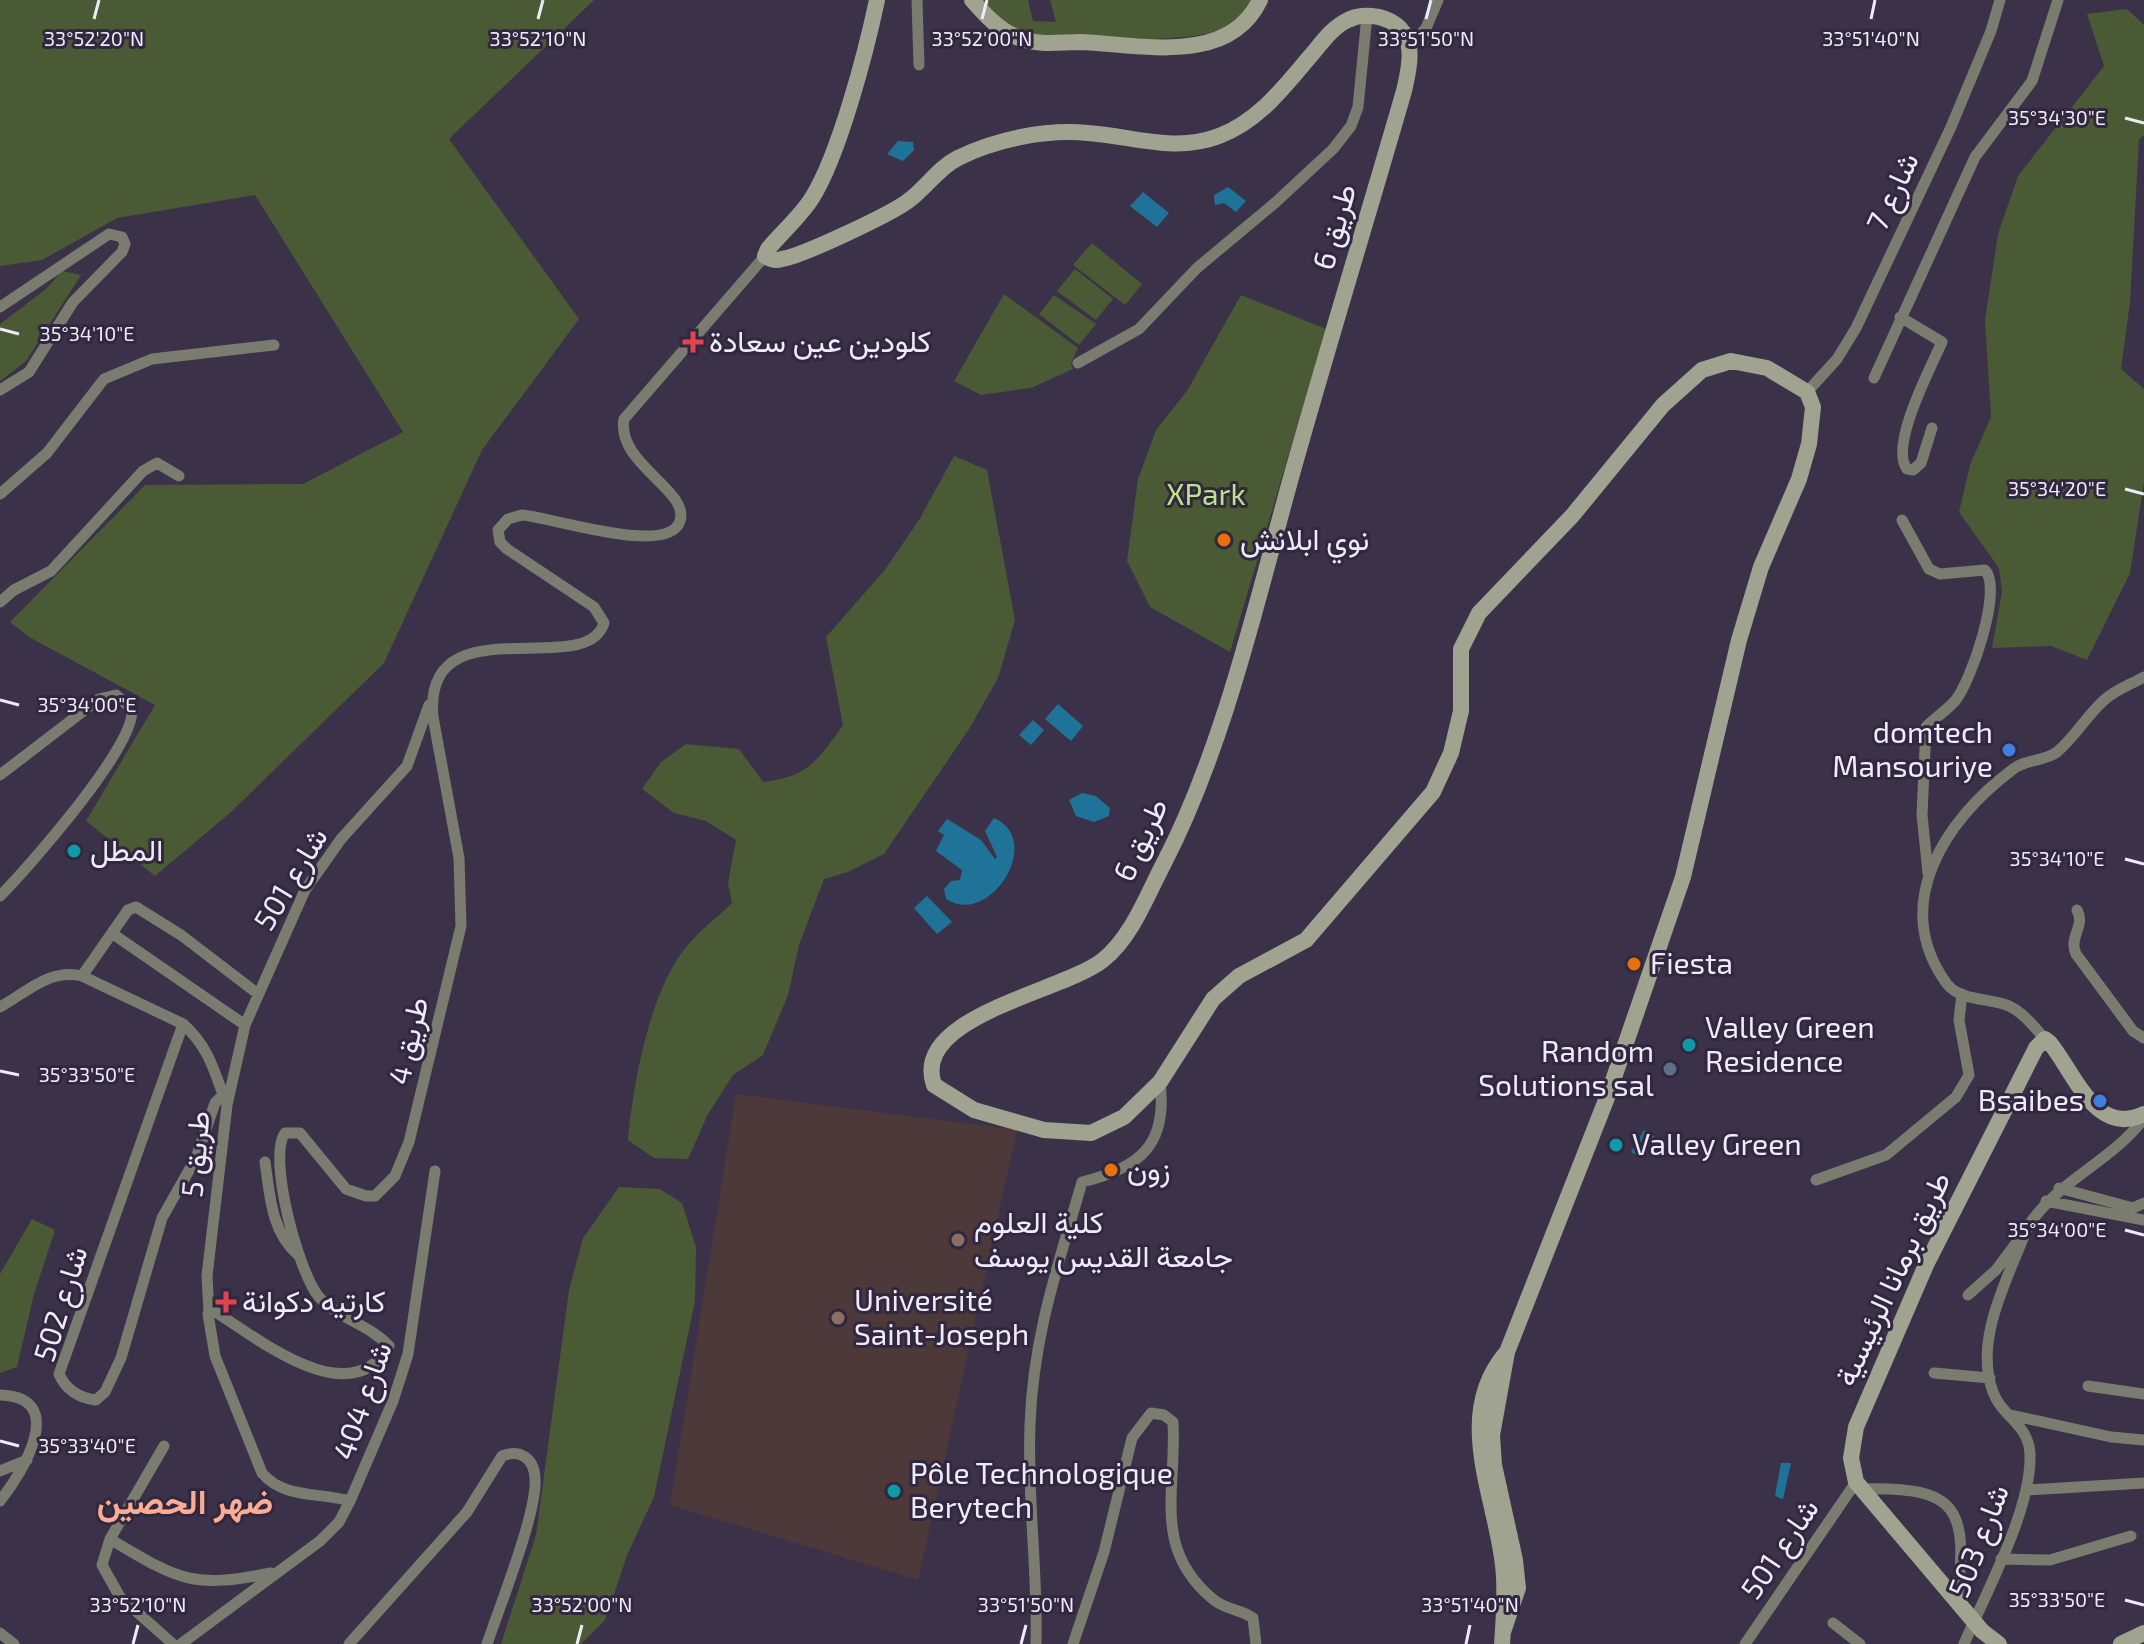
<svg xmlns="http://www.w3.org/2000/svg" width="2144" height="1644" viewBox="0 0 2144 1644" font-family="'Exo 2',Vazirmatn,sans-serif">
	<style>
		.education { fill: #4d383a }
		.green { fill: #495a35 }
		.water { fill: #1f7399 }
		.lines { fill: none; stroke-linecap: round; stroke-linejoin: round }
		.street { stroke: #7a7c6f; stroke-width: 11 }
		.secondary { stroke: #9fa38f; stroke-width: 16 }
		.ticks { fill: none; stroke: #efeaf9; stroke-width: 3 }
		.health-dot { fill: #e0444e; stroke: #31283f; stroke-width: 3 }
		.food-dot { fill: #e8710a; stroke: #31283f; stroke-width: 3 }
		.shop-dot { fill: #3f7fe0; stroke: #31283f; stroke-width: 3 }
		.culture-dot { fill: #0f9aa8; stroke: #31283f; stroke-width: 3 }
		.service-dot { fill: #5c6f8a; stroke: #31283f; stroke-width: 3 }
		.education-dot { fill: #8d6e63; stroke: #31283f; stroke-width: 3 }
		.labels { text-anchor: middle; stroke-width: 6; stroke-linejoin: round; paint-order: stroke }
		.street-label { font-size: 30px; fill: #efeaf9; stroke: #31283f }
		.poi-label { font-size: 30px; fill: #efeaf9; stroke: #31283f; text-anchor: start }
		.park-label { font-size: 30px; fill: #bbe387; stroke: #31283f }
		.quarter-label { font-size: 34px; font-weight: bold; fill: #fbac93; stroke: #31283f }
		.ticks-label { font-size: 20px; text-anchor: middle; fill: #efeaf9; stroke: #31283f; stroke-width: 6; stroke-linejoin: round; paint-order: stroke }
	</style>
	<rect width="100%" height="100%" fill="#3b324a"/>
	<path class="education" d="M736 1094 1017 1130 918 1580 670 1505Z"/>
	<path class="green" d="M0 0H594L449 139 579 319 482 450 384 663 231 812 155 876 86 821 155 705 29 637 10 622 145 485 303 484 403 432 255 195 117 218 42 260 0 266Z
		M980 0H1028L1033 21 1056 22 1050 0H1254C1241 15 1229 27 1210 33 1182 41 1058 43 1030 35 1010 29 995 13 980 0Z
		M2127 9 2144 25V135L2139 140 2130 302 2121 369 2144 389V482L2130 573 2087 660 2051 646 1992 648 2002 592 1999 568 1959 512 1970 465 1991 417 1985 320 1998 234 2018 176 2104 66 2087 14Z
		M1092 243 1142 284 1125 305 1073 265Z
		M1075 269 1113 299 1096 320 1057 291Z
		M62 271 81 275 26 361 0 381V324L46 289Z
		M1004 294 1078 348 1071 363 1073 369 1031 388 981 395 954 381Z
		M1054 295 1096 324 1079 345 1039 314Z
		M1241 295 1326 329 1230 652 1150 607 1127 561 1138 479 1156 430 1187 391Z
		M954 456 987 470 1015 620 998 678 969 729 884 854 848 872 824 879 799 945 788 995 763 1055 733 1075 708 1114 688 1159 654 1158 628 1140C633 1084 650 989 687 946 700 930 718 917 732 903L728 883 736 840 706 821 674 813 642 789 661 762 686 744 739 749 763 782C808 777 818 760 843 725L826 637 884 571 919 520Z
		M619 1187 660 1189 682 1203 696 1247 695 1301 654 1497 628 1553 605 1620 581 1644H501L536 1535 569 1290 583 1238Z
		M32 1219 55 1230 34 1294 17 1367 0 1373V1274Z"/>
	<path class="water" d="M898 141 913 142 914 150 903 161 887 154Z
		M1228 187 1246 201 1236 212 1224 203 1215 205 1214 195Z
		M1143 192 1169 213 1157 227 1130 206Z
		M1058 704 1083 726 1071 741 1045 719Z
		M1033 720 1044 730 1031 745 1019 735Z
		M1082 793 1096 796 1110 808 1109 816 1094 822 1076 816 1069 800Z
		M994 818C1045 840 990 928 946 899L944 889 951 881 960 880 962 870 936 851 944 835 938 831 947 819 981 840 995 859 997 857 985 831Z
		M927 896 952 922 937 934 914 908Z
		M1644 1130 1655 1137 1642 1158 1631 1152Z
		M1781 1463H1791L1783 1499 1775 1496Z"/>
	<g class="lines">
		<path class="street" d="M917 0 919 65
			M1409 48 1426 28 1438 0
			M0 307 109 234 122 237 125 244 122 252 73 302 29 372 0 390
			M1900 317 1942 342C1931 367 1889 446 1907 469L1913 470 1921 463 1932 428
			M1078 363 1139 329 1197 268 1276 202 1333 149 1351 126 1358 107 1367 16
			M1874 378 1975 157 2032 81 2058 0
			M1807 392 1837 359 1856 328 1951 127 1991 31 2000 0
			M0 494 47 453 104 379 152 359 274 345
			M1902 520 1929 569 1940 574 1985 570C2003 589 1971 682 1955 701 1947 710 1935 718 1926 727L1922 815 1928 873
			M0 602 14 590 51 571 143 471 157 463 179 476
			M0 775 99 699 116 695 131 708C142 739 26 870 0 896
			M2077 910C2086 926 2068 937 2076 954L2133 1031 2144 1038
			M113 934 245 1025
			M82 976 128 910 136 907 181 935 258 994
			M0 1007C27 992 50 968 82 976L183 1024C208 1046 214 1070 225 1100
			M183 1024 59 1374C66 1390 80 1398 96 1400L105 1392 121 1358 162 1218 196 1158 215 1103 223 1095
			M2045 1039C2034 1027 2024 1013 2009 1006 1990 998 1960 1001 1947 984 1889 905 1945 820 2012 770 2025 759 2043 762 2057 752 2074 738 2086 717 2102 702 2114 690 2130 685 2144 677
			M265 1162C270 1196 271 1231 298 1255
			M1816 1180 1886 1155 1956 1097 1969 1075 1959 1020 1962 994
			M2059 1188 2133 1208 2144 1203
			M2046 1201 2144 1220
			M1968 1295 1996 1270 2020 1238
			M209 1312 207 1276 227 1105 245 1025 305 890 341 839 407 766 429 705
			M1934 1373 1990 1378
			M2088 1386 2144 1394
			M0 1395C69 1397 23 1472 0 1501
			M2011 1415 2111 1437 2144 1440
			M164 1446 110 1539 102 1565 120 1597 173 1644
			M0 1471 27 1460
			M1862 1489C1960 1486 1968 1510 1957 1601
			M2026 1490 2144 1483
			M350 1501 393 1401 408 1354 435 1171
			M110 1539C179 1580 191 1589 271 1573
			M2001 1559 2050 1560 2131 1536
			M1833 1623 1860 1644
			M0 1633 14 1644
			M181 1644 320 1541 339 1522 350 1501C319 1492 284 1499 262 1473L215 1356 208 1314 211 1309C256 1337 349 1415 389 1346 369 1324 338 1319 319 1297 299 1274 267 1157 285 1133H300L346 1189 366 1196H375L395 1176 409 1142 461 926 459 858 433 717C423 601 586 682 604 623L594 607 507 549 500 542 498 530 508 519 522 515C551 517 669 557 680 521 690 490 616 464 624 419L765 256
			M349 1644 467 1512 502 1456C520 1449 534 1458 535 1478 538 1511 499 1608 487 1644
			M1036 1644C1038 1571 1027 1498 1030 1425 1033 1336 1058 1266 1082 1182 1140 1168 1168 1145 1160 1082
			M1073 1644 1104 1552 1132 1438 1151 1413 1164 1415 1173 1422C1177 1490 1151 1549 1214 1600 1226 1610 1241 1609 1253 1618L1256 1644
			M1745 1644 1856 1482
			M1964 1644C1986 1592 2032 1509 2030 1454 2029 1424 2002 1417 1993 1392 1973 1339 2009 1277 2027 1228 2057 1180 2112 1162 2144 1118"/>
		<path class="secondary" d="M877 0C866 52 839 155 812 198 800 217 782 232 768 249L765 256C771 260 775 261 782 259 802 256 891 214 908 201 926 188 938 168 958 158 996 139 1046 129 1088 133 1133 136 1174 153 1219 136 1260 121 1286 84 1313 53 1323 41 1334 26 1348 20 1362 13 1382 15 1395 24 1417 40 1409 69 1404 91 1367 219 1328 346 1292 474 1257 600 1224 747 1164 863 1147 895 1132 937 1103 960 1063 992 910 1016 934 1085L974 1110 1044 1130 1091 1133 1124 1117 1160 1082 1213 999 1239 976 1306 940 1433 792 1451 753 1461 711V649L1479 613 1572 516 1663 405 1702 370 1731 361 1767 368 1807 392 1813 407 1809 444 1799 479 1761 567 1739 640 1683 877 1608 1095 1507 1352 1492 1435 1494 1465 1515 1560 1518 1588 1503 1632
			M972 0C986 16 1000 31 1019 38 1040 46 1059 42 1080 42 1138 44 1228 67 1260 0
			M1502 1644C1504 1618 1506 1590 1503 1565 1495 1494 1453 1415 1506 1353
			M1999 1644 1982 1631 1856 1482 1851 1458 1856 1427 1926 1265 2036 1048 2045 1039 2050 1043C2074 1072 2096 1138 2144 1114
			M2121 1644 2144 1633"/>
	</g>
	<path class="ticks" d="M94 19 99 0M538 19 543 0M982 19 987 0M1426 19 1431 0M1871 19 1875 0M2125 118 2144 123M0 329 19 334M2125 489 2144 494M0 700 19 705M2125 859 2144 864M0 1071 19 1075M2125 1230 2144 1235M0 1441 19 1446M2125 1600 2144 1605M133 1644 138 1625M577 1644 582 1625M1021 1644 1026 1625M1466 1644 1470 1625"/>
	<g class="health-dot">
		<path d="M689 330h8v8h8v8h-8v8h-8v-8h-8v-8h8z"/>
		<path d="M222 1290h8v8h8v8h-8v8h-8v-8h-8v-8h8z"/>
	</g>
	<g class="food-dot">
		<circle cx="1224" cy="540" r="8"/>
		<circle cx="1634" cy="964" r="8"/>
		<circle cx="1111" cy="1170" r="8"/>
	</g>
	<g class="shop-dot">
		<circle cx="2009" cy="750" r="8"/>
		<circle cx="2100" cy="1101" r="8"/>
	</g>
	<g class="culture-dot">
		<circle cx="74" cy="851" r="8"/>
		<circle cx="1689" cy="1045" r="8"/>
		<circle cx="1616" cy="1145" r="8"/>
		<circle cx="894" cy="1491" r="8"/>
	</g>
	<circle class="service-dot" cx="1670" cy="1069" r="8"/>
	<g class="education-dot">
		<circle cx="958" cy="1240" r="8"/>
		<circle cx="838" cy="1318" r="8"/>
	</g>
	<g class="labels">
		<g class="street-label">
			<text transform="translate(1893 192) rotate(-65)" y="10">شارع 7</text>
			<text transform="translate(1335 227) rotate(-74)" y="10">طريق 6</text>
			<text transform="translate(1141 840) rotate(-65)" y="10">طريق 6</text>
			<text transform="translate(291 879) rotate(-59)" y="10">شارع 501</text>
			<text transform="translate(409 1041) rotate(-77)" y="10">طريق 4</text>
			<text transform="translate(196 1154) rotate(-85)" y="10">طريق 5</text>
			<text transform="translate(1893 1279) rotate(-65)" y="10">طريق برمانا الرئيسية</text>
			<text transform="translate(61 1304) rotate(-73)" y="10">شارع 502</text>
			<text transform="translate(363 1401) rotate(-71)" y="10">شارع 404</text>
			<text transform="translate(1979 1541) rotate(-69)" y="10">شارع 503</text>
			<text transform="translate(1780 1549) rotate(-56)" y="10">شارع 501</text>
		</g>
		<g class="poi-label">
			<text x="709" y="352">كلودين عين سعادة</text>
			<text x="1240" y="550">نوي ابلانش</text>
			<text x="1993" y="743" text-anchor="end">domtech<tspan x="1993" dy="34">Mansouriye</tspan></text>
			<text x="90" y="861">المطل</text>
			<text x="1650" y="974">Fiesta</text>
			<text x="1705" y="1038">Valley Green<tspan x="1705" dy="34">Residence</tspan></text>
			<text x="1654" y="1062" text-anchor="end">Random<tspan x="1654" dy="34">Solutions sal</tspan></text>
			<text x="2084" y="1111" text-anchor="end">Bsaibes</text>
			<text x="1632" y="1155">Valley Green</text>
			<text x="1127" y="1180">زون</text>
			<text x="974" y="1233">كلية العلوم<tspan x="974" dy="34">جامعة القديس يوسف</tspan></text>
			<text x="854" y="1311">Université<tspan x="854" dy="34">Saint-Joseph</tspan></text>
			<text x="242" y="1312">كارتيه دكوانة</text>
			<text x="910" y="1484">Pôle Technologique<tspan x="910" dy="34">Berytech</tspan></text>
		</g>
		<g class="park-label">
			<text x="1206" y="505">XPark</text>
		</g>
		<g class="quarter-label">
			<text x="185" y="1514">ضهر الحصين</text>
		</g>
	</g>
	<g class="ticks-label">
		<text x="94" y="46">33°52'20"N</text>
		<text x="538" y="46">33°52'10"N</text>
		<text x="982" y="46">33°52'00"N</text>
		<text x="1426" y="46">33°51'50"N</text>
		<text x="1871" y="46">33°51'40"N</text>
		<text x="2057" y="125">35°34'30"E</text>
		<text x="87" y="341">35°34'10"E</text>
		<text x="2057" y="496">35°34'20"E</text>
		<text x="87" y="712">35°34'00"E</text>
		<text x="2057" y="866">35°34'10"E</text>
		<text x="87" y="1082">35°33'50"E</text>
		<text x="2057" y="1237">35°34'00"E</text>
		<text x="87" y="1453">35°33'40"E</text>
		<text x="2057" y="1607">35°33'50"E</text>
		<text x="138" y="1612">33°52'10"N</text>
		<text x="582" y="1612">33°52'00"N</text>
		<text x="1026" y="1612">33°51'50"N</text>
		<text x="1470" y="1612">33°51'40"N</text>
	</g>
</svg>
